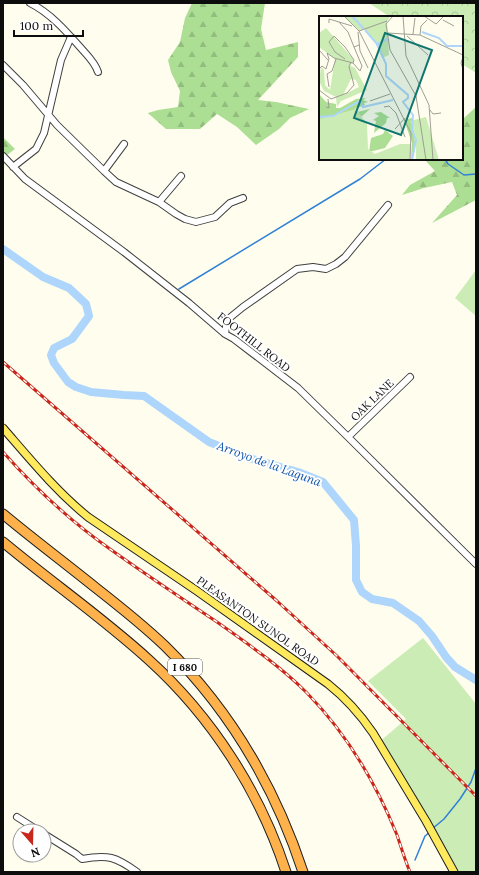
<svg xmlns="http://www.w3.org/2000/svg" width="479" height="875" viewBox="0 0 479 875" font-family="Lora,serif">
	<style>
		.grass { fill: #cbecb4 }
		.forest { fill: url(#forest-firs) }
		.park { fill: url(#park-crowns) }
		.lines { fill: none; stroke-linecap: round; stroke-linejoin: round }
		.stream { stroke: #3081d7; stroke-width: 1.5 }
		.river { stroke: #aed5fb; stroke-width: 8 }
		.minor-casing { stroke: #404040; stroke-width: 8 }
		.major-casing { stroke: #1e1e1e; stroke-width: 9 }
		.highway-casing { stroke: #1e1e1e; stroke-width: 11 }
		.minor { stroke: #fff; stroke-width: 6 }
		.major { stroke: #ffea5e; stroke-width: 7 }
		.highway { stroke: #ffb24c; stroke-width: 9 }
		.rail-casing { stroke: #c8271b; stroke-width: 3 }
		.rail { stroke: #fff; stroke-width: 1.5; stroke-dasharray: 4.5; stroke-linecap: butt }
		.labels { text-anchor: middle; stroke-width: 4; stroke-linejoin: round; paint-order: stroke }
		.shield { fill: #fff; stroke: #565656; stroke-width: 1 }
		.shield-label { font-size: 10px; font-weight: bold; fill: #0d0d0d }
		.street-label { font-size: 11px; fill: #0d0d0d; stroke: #fff }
		.water-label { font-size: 12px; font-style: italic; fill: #0d53a8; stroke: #fff }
		.inset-river { fill: none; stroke: #aed5fb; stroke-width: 2 }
		.inset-road { fill: none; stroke: #9e9e94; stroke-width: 1 }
		.view { fill: #0f766e; fill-opacity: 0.15; stroke: #0f766e; stroke-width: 2 }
		.inset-edge { fill: none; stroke: #0d0d0d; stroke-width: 2 }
	</style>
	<defs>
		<pattern id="forest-firs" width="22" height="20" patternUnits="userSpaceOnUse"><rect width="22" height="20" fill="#acde93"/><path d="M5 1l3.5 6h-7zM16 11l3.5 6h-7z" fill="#93bd7e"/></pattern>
		<pattern id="park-crowns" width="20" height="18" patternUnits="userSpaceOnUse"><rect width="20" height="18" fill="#cbecb4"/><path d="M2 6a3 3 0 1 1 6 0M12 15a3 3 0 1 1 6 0" fill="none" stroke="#adc99a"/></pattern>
	</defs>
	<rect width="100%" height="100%" fill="#fffeee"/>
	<path class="grass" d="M476 270V316L455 298Z
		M423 638 476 704V872H452L377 744 406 719 368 681Z"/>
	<path class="forest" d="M192 3H265L261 29 266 50 298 42V57L258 100 276 102 309 109 290 118 279 129 256 145 237 127 217 114 200 129H166L148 113 158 110 178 107 180 91 171 72 168 60 180 42 185 18Z
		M476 107V200L432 223 457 195 452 182 424 188 402 195 410 185 435 171 424 159H462V122L464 118Z
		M3 137 15 149 3 158Z"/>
	<path class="park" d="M369 3H476V73L462 64V17H390Z"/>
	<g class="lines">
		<path class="stream" d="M445 159 448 164 464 175 476 174
			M179 289 360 179 386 159
			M432 829 444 819 460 799 471 782 476 768
			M415 860 425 836 430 832"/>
		<path class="river" d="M3 249 43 277 69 288 86 304 89 316 72 339 54 348 51 355 54 363 68 382 76 387 91 392 124 395 144 396 209 442 249 458 298 472 323 482 354 520 356 546V580L362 592 372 599 393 603 419 621 432 636 446 657 455 667 476 680"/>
		<defs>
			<path id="minor" d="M30 3C50 13 65 30 80 47 87 55 95 62 98 72
				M3 65 23 85 57 125 104 171 116 182 159 202 176 214 185 219 196 222 215 217 230 203 243 198
				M3 156 25 179 124 252 189 303 225 334 234 339 298 388 348 437 476 564
				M13 167 36 149 44 133 61 60 71 37
				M104 171 124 144
				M159 202 181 176
				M225 334 227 320 243 307 297 269 313 267 326 269 336 264 345 257 388 205
				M348 437 410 377
				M17 817 39 831
				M44 834 76 854 82 859C108 854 116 857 137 872"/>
			<path id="major" d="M3 428C30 459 56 491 88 517L197 591 328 684C347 699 360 714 373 733L426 821 454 872"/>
			<path id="highway" d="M3 514C33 539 65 563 96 588 119 606 143 625 165 646 229 709 275 787 303 872
				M3 542C51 582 103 618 149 660 212 717 260 792 286 872"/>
		</defs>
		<use href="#minor" class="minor-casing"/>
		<use href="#major" class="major-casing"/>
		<use href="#highway" class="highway-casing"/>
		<use href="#minor" class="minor"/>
		<use href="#major" class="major"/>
		<use href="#highway" class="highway"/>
		<defs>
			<path id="rail" d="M3 362 277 601 337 656 476 796
				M3 452C35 488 70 521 110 549 145 574 181 598 217 622 248 644 280 666 307 693 346 733 376 783 397 835 401 847 405 860 410 872"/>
		</defs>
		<use href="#rail" class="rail-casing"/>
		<use href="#rail" class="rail"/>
	</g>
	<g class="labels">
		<rect class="shield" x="168" y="659" width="34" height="16" rx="3"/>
		<g class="shield-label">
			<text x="185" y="671">I 680</text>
		</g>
		<g class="street-label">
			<text transform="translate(254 342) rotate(38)" y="4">FOOTHILL ROAD</text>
			<text transform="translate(372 400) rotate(-44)" y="4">OAK LANE</text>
			<text transform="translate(258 621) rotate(35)" y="4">PLEASANTON SUNOL ROAD</text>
		</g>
		<g class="water-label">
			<text transform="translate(269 464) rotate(20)" y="4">Arroyo de la Laguna</text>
		</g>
	</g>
	<g transform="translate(319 16)">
		<rect width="144" height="144" fill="#fffeee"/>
		<path d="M25 0H71L68 6 70 39 63 42 58 27 46 13 40 14ZM7 12 34 43V47L30 49 36 52 48 74 22 85 18 91 17 81 5 75 0 65 2 51 5 54 6 69 11 74 16 43 0 31V17ZM32 63 37 64 40 71 24 79Z" fill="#cbecb4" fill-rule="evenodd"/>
		<path d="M0 78 7 86 17 88V92H21L37 83 47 82 44 84 49 86 45 87 46 89 37 92 34 97 51 93 0 138ZM62 96 71 102H68L67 107 55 117 57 105 54 104 60 100 55 97ZM93 102 96 127 92 144 93 127 85 104ZM66 114 74 120 66 132 50 136 52 122 64 118Z" fill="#acde93"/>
		<path d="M37 93 48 108 49 133 56 138 81 128H92L91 144H0V103ZM107 101 120 144H97V121L91 105Z" fill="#cbecb4"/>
		<path class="inset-river" d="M33 0 45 13M46 14 58 28 67 48V60L89 79V82L84 86 94 99 93 113 97 124 93 144M103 16 120 22 128 30H144M57 29 68 23M0 101 14 100 41 85 44 91 74 84"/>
		<path class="inset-road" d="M25 0 40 15M74 0 67 8 71 34 97 80 107 144M84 0 87 40 110 89 114 144M105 0 117 8 125 0M124 4 135 10M10 7V3L20 6M33 10 20 6 29 16 35 31M40 15 92 117 91 144M40 15 68 5M39 16 41 35 49 52M69 17 101 19 144 39M94 18 96 2M101 19 102 10 108 4M88 20 109 39M0 34 9 44M144 41 142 47 144 53M26 43 16 36 10 26 15 20 26 31 35 44 34 47M0 53 3 50 7 53 10 43 8 37 15 42 34 47 41 55 43 50 35 31 40 29M10 71 8 58 13 55 17 43M0 74 12 83M12 83 28 77 35 69 30 51 32 46M51 85 71 78M7 91 10 92 9 83M65 91 70 90 77 97 86 121M111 94 114 98 122 97M76 113 86 102"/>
		<path class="view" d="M66 17 113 34 82 119 35 102Z"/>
		<rect width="144" height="144" class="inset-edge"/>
	</g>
	<rect width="479" height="875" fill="none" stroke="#0d0d0d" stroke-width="8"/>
	<g transform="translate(32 843) rotate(160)"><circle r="19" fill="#ffffff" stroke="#9e9e9e"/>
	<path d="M0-3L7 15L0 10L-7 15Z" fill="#c8271b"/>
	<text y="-6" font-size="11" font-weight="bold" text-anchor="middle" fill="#0d0d0d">N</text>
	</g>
	<path d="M14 30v6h69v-6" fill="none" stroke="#0d0d0d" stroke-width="2"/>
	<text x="20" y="30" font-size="12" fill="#0d0d0d" stroke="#ffffff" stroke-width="3" paint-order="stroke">100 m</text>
</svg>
